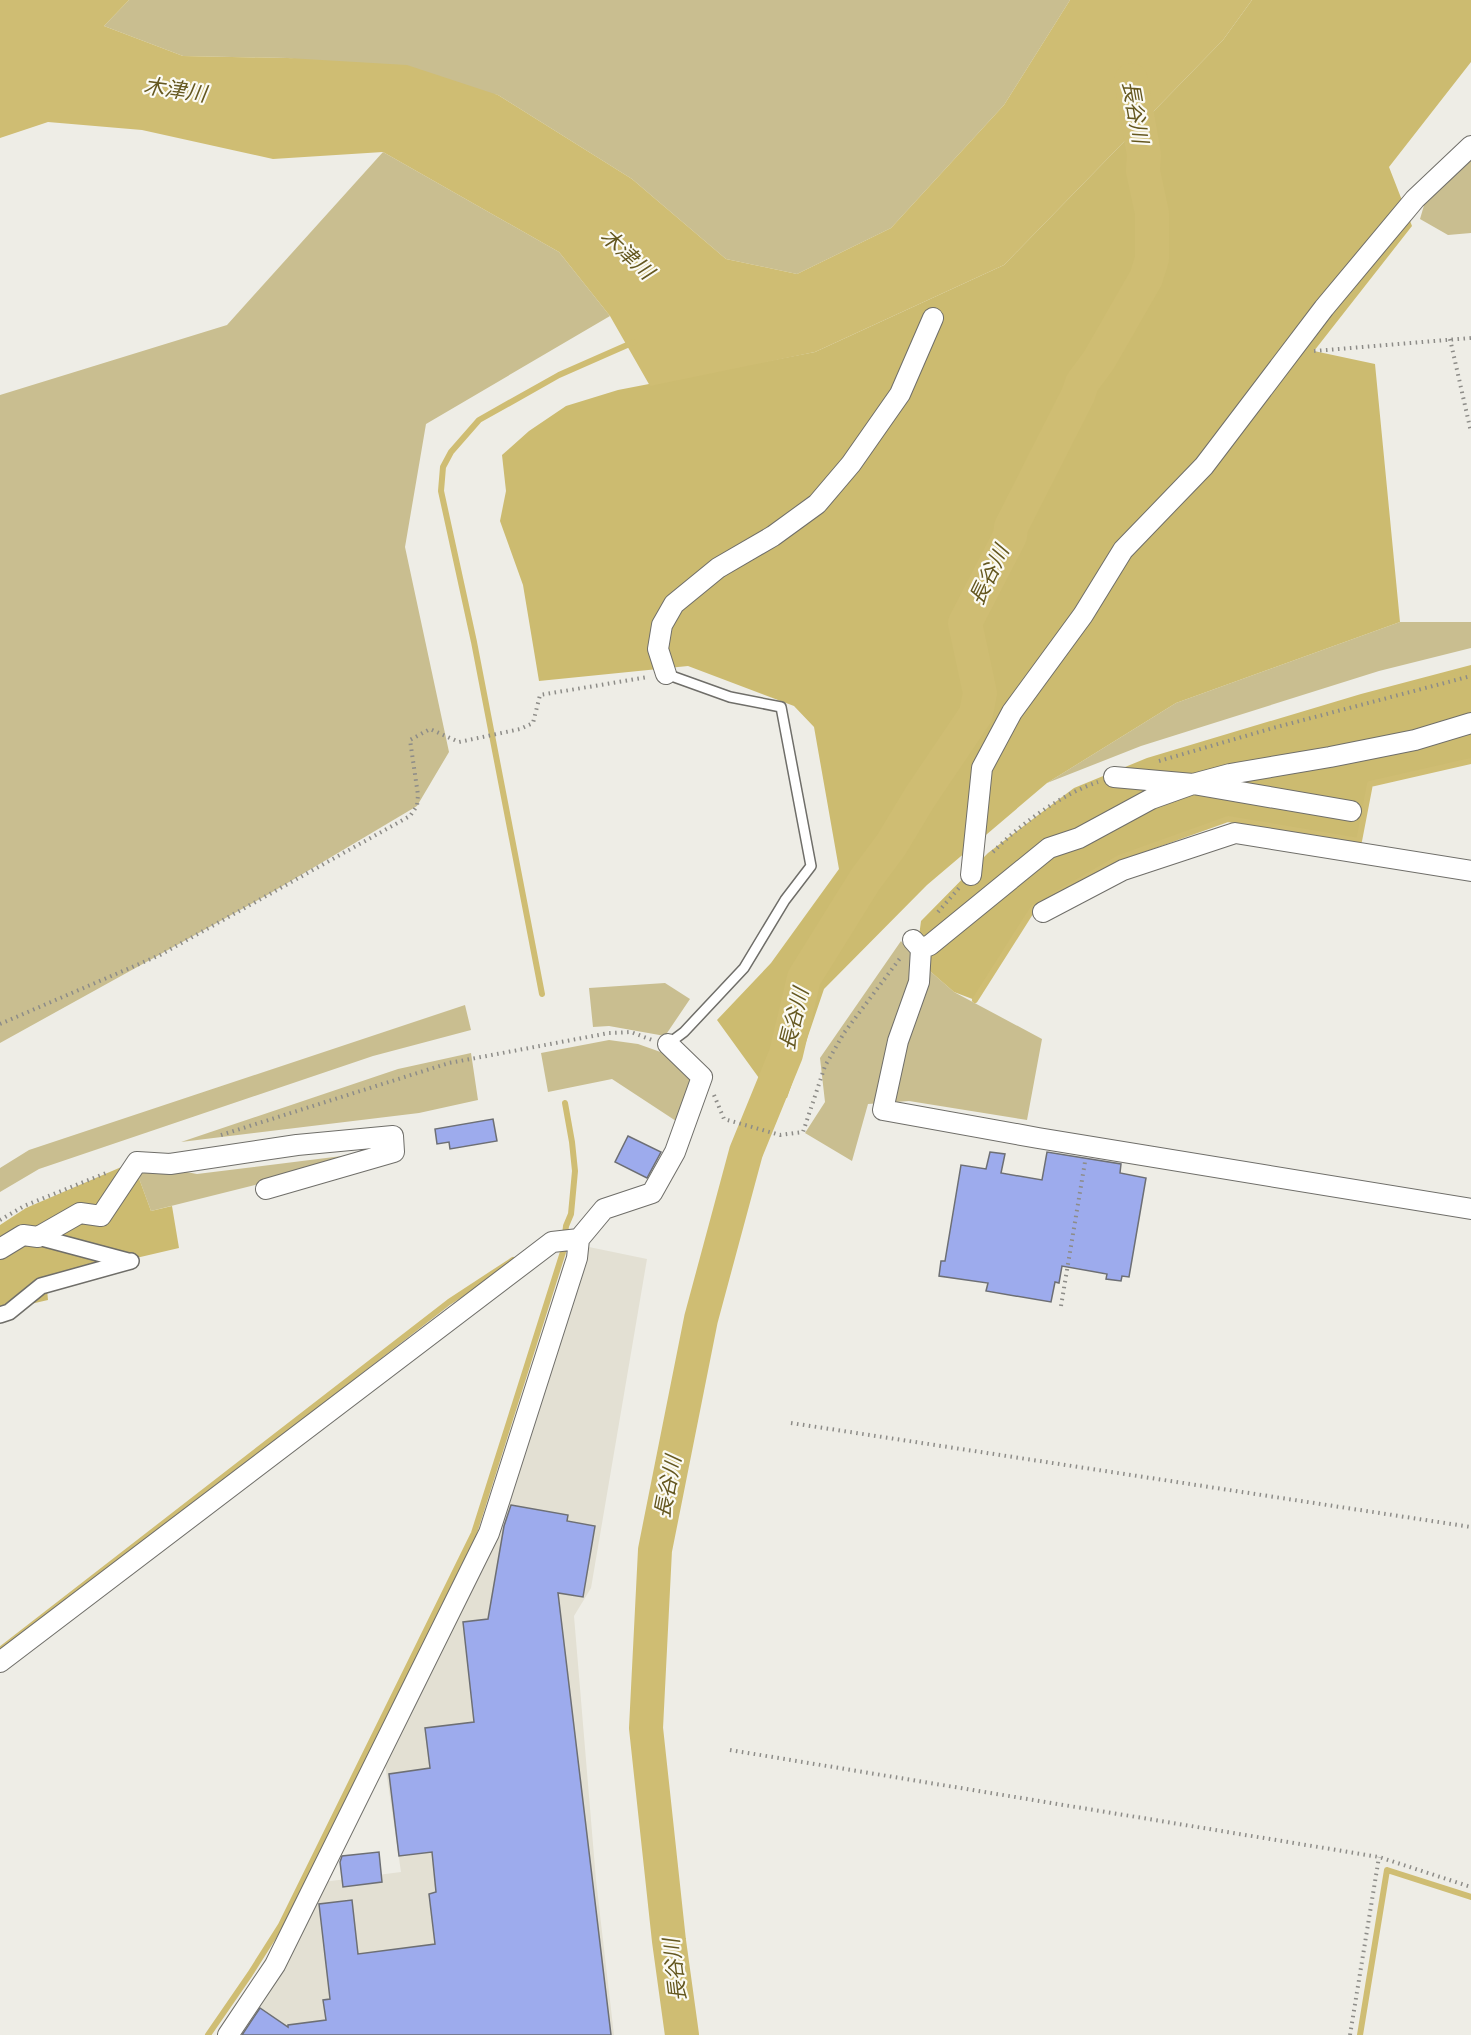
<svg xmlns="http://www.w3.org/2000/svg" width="1471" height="2035" viewBox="0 0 1471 2035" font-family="'Varela Round','Noto Sans JP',sans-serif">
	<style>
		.built { fill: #e3e0d3 }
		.green { fill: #c9be90 }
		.forest { fill: #ccbb70 }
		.water { fill: #cfbd73 }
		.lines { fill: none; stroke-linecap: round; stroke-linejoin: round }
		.stream { stroke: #cfbd73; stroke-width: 6 }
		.river { stroke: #cfbd73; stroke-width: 34 }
		.building { fill: #9dabed; stroke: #6d6f74; stroke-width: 1.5 }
		.service-casing { stroke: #6f6e69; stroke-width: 12 }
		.pedestrian-casing { stroke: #6f6e69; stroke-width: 18 }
		.minor-casing { stroke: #6f6e69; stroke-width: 22 }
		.path { stroke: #8d8c88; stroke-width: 4; stroke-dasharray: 1.5 4.5; stroke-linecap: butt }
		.service { stroke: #fff; stroke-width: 9 }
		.pedestrian { stroke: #fff; stroke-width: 15 }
		.minor { stroke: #fff; stroke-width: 20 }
		.labels { text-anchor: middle; stroke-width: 4.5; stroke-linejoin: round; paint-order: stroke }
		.water-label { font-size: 21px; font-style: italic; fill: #64571f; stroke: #fbfaf3 }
	</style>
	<rect width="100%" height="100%" fill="#eeede6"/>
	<path class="built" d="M589 1247 647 1259 591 1588 574 1616 596 1880 614 2035H235L323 1882 401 1872 384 1757 493 1531Z"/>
	<path class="green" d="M129 0H1070L1004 105 891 228 797 274 726 259 632 179 498 95 288 58 183 56 104 26Z
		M1471 151V233L1448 235 1420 219 1427 195Z
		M383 152 559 252 610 316 426 424 405 547 449 752 417 806 269 894 0 1043V395L227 325Z
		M1400 622H1471V648L1379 671 1141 746 1047 783 1176 703Z
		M901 941 916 959 954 992 1042 1039 1027 1120 909 1101 868 1104 852 1161 805 1133 825 1102 820 1058Z
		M665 983 690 999 665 1036 609 1026 593 1027 589 988Z
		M465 1005 471 1030 373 1056 39 1169 0 1192V1168L29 1150Z
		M609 1040 638 1044 669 1055 694 1084 676 1121 612 1079 548 1092 541 1053Z
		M471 1053 478 1100 419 1113 181 1142 398 1069Z
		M398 1149 151 1211 133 1162 197 1174Z"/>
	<path class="forest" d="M1252 0H1471V62L1389 167 1412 226 1314 351 1375 364 1400 622 1176 703 1047 783 927 885 824 989 787 1098 772 1096 717 1020 771 963 839 869 814 727 794 706 688 666 539 681 523 585 500 521 506 491 502 455 529 431 566 406 618 390 815 352 1004 265 1223 40Z
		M1471 665V761L1371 784 1359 841 1228 819 1119 858 1034 907 975 1000 954 992 916 959 921 921 988 853 1074 788 1147 758 1361 694Z
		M133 1162 151 1211 172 1206 179 1248 46 1279 48 1300 0 1311V1225L26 1208Z"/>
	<path class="water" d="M0 0H129L104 26 183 56 288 58 407 65 498 95 632 179 726 259 797 274 891 228 1004 105 1070 0H1252L1223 40 1004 265 815 352 650 386 610 316 559 252 383 152 273 159 142 130 48 122 0 138Z"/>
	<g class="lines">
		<path class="stream" d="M1053 896 1119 858 1228 819 1359 841 1370 784 1471 761
			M542 994 474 642 441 491 443 467 451 452 479 420 559 375 634 342
			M975 1000 1034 907 1042 903
			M0 1650 449 1302 513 1260
			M208 2035 250 1974 281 1925 474 1533 563 1252 566 1226 571 1214 575 1171 572 1142 565 1103
			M1360 2035 1387 1870 1471 1897"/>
		<path class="river" d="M682 2035 669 1941 646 1728 655 1550 701 1319 746 1152 786 1054 804 978 865 880 891 845 920 797 976 714 980 693 965 623 1010 536 1011 527 1078 395 1082 383 1099 360 1146 278 1152 259V213L1143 171 1144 155 1131 80"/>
	</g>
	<path class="building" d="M493 1119 497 1141 450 1149 449 1142 437 1144 435 1129Z
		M628 1136 661 1152 647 1178 615 1162Z
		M990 1152 1005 1154 1001 1173 1042 1180 1047 1152 1121 1164 1120 1173 1146 1178 1129 1277 1122 1276 1121 1281 1106 1279 1107 1274 1062 1266 1059 1283 1055 1282 1051 1302 986 1291 988 1283 939 1276 941 1261H945L961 1165 986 1169Z
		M511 1505 568 1515 567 1521 595 1526 583 1597 558 1593 611 2035H242L260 2008 288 2027V2025L326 2020 323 2000 330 1999 319 1904 352 1900 358 1954 435 1944 429 1894 436 1892 432 1852 399 1856 389 1774 430 1768 425 1728 474 1722 463 1622 488 1619 504 1526Z
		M379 1852 382 1882 343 1887 340 1862 342 1856Z"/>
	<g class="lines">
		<defs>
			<path id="service" d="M666 674 730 697 781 707 811 866 785 900 744 968 684 1032 668 1044"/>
			<path id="pedestrian" d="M38 1237 128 1261
				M0 1315 9 1312 41 1286 131 1261"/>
			<path id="minor" d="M666 674 658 649 662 625 674 604 718 568 773 536 817 504 851 464 900 394 933 318
				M1114 777 1193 784 1351 811
				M971 875 982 768 1012 712 1083 615 1123 550 1204 466 1324 308 1415 199 1471 146
				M1043 912 1123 870 1235 833 1471 871
				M913 940 921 949 919 982 898 1041 883 1110 1038 1138 1471 1209
				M921 949 930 945 1049 848 1079 838 1151 799 1193 784 1230 774 1330 757 1415 740 1471 723
				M0 1249 23 1235 38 1237 80 1213 101 1216 137 1162 170 1164 297 1145 393 1136 394 1152 266 1189
				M0 1662 552 1242 579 1239
				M228 2035 275 1965 489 1533 577 1258 579 1239 604 1209 652 1193 675 1152 702 1077 668 1044"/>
		</defs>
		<use href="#service" class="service-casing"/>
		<use href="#pedestrian" class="pedestrian-casing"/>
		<use href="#minor" class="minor-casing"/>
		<path class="path" d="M1450 339 1471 432
			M1314 351 1471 338
			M1159 761 1273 728 1471 676
			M993 852C1020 824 1062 794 1098 782
			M938 912 959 888
			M0 1024 160 955 410 816 417 806 418 795 410 740 430 729 459 742 520 729 533 723 540 695 648 677
			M714 1095 724 1119 780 1135 803 1132 825 1066 844 1033 901 957
			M221 1135 449 1063 609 1033 631 1032 652 1040
			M0 1220 24 1206 106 1173
			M1061 1306 1085 1162
			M791 1423 1471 1527
			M730 1750 1379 1857 1471 1887
			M1350 2035 1379 1857"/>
		<use href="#service" class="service"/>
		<use href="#pedestrian" class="pedestrian"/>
		<use href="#minor" class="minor"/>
	</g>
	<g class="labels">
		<g class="water-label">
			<text transform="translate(175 90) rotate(8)" y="7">木津川</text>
			<text transform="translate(1135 112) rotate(80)" y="7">長谷川</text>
			<text transform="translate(627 254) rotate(43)" y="7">木津川</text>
			<text transform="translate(989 575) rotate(-64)" y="7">長谷川</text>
			<text transform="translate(794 1019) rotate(-76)" y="7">長谷川</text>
			<text transform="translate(668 1487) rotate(-79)" y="7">長谷川</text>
			<text transform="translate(675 1970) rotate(-97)" y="7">長谷川</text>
		</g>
	</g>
</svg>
